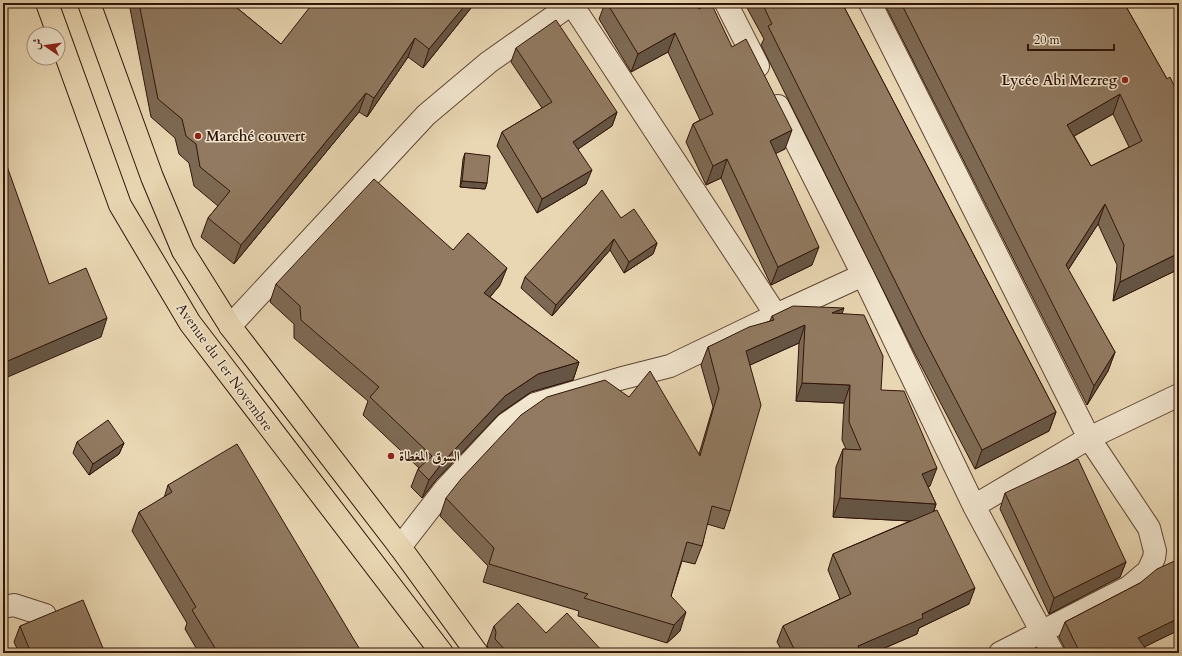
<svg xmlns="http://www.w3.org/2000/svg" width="1182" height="656" viewBox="0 0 1182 656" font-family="Cardo,Amiri,serif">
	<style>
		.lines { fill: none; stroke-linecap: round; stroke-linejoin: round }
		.street-casing { stroke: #5f4634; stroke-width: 24 }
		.primary-casing { stroke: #311509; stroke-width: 24 }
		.street { stroke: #f1e5ce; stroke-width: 22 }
		.primary { stroke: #e9d7b3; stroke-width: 22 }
		.wall { fill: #7d6953; stroke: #311509; fill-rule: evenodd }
		.shaded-wall { fill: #654; stroke: #311509 }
		.building { fill: #917a61; stroke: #311509; fill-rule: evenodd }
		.poi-dot { fill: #8f2418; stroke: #f1e5ce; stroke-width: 1.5 }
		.labels { text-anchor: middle; stroke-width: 3; stroke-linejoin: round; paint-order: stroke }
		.poi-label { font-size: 14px; font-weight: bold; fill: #311509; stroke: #f1e5ce; text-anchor: start }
		.street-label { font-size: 14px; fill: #311509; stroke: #f1e5ce }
	</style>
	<rect width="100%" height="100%" fill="#e9d7b3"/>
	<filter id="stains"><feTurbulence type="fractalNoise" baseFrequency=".005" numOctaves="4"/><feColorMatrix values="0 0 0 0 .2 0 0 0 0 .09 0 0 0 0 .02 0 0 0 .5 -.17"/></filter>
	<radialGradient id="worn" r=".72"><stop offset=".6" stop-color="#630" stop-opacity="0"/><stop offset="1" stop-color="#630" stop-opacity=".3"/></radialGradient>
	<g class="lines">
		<defs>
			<path id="street" d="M571 3 776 315 863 275
				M726 3 758 66
				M870 3 1089 438 1149 528 1155 551 1154 558 1148 571 1129 587 1000 653
				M778 106 863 275 974 506 1053 653
				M230 326 426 115 489 62 573 3
				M974 506 1089 438 1179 395
				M400 547 445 489 506 424 535 404 619 379 670 366 776 315
				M3 607 14 605 45 615"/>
			<path id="primary" d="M47 3 120 205 190 323 442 653
				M89 3 152 177 183 251 230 326 400 547 477 653"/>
		</defs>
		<use href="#street" class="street-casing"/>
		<use href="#primary" class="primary-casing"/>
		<use href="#street" class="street"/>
		<use href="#primary" class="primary"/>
	</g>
	<path class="wall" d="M129 3H231L281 44 475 3 423 68 408 57 367 117 359 112 234 264 201 237 208 218 218 206 194 186 189 163 179 154 175 138 151 117Z
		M605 3H696L699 9 732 47 785 149 775 153 812 265 771 285 721 178 706 185 686 142 693 124 700 120 668 52 631 72 599 19Z
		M740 3H842L1056 412 1049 431 975 469 914 352 761 45 764 39 746 6 742 7Z
		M884 3H1124L1167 79 1179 96V269L1113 301 1117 265 1098 224 1068 270 1115 352 1108 371 1087 405ZM1113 114 1129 147 1091 166 1074 136Z
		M516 48 617 112 612 126 578 149 586 184 537 213 497 146 502 132 542 108 511 62Z
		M465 153 487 183 485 189 460 187 463 159Z
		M621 218 657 243 653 254 624 273 610 250 552 316 521 288 525 277Z
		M453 250 500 285 490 297 579 362 573 380 531 392 499 414 436 480 422 498 411 487 418 469 419 468 363 415 368 401 294 338V324L270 302 276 284Z
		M842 314 930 486 928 487 936 504 934 511 969 604 919 628 917 634 873 653H783L777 642 783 626 840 599 828 570 833 554 910 521 833 517 836 467 843 449H846L842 440 844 403 796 401 799 343 750 365 730 511 724 529 707 524 702 546 695 564 682 561 671 596 680 631 667 643 578 616 579 611 483 582 488 566 440 516 446 498 699 454 713 407 701 365 708 347 770 321 772 316Z
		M77 442 124 443 119 454 89 475 73 453Z
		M168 485 362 653H199L185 629 187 623 132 531 139 512 164 498Z
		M1005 493 1126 562 1120 577 1049 614 1000 509Z
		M1179 559V630L1144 647 1149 653H1067L1059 637 1065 622 1140 583Z
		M20 626 105 653H19L14 642Z
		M494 626 546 633 604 653H489V651L487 645Z"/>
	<path class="shaded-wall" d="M467 3H475L423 68 429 49Z
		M744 3H748L746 6 742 7Z
		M675 33 668 52 631 72 638 54Z
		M415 38 408 57 367 117 374 98Z
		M366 93 359 112 234 264 241 245Z
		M1120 94 1113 114 1060 144 1067 125Z
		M617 112 612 126 568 156 573 142Z
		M792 130 785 149 763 160 770 141Z
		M727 159 721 178 706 185 713 166Z
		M592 170 586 184 537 213 542 199Z
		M462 181 487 183 485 189 460 187Z
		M1105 204 1098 224 1059 284 1066 265Z
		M614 239 610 250 552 316 556 305Z
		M657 243 653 254 624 273 629 262Z
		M819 247 812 265 771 285 778 267Z
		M1179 253V269L1113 301 1120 282Z
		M507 268 500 285 478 311 484 293Z
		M844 308 838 326 832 313Z
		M107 318 101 337 3 379V363Z
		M805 325 799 343 739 370 746 351Z
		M1115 352 1108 371 1087 405 1094 386Z
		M579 362 573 380 531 392 499 414 436 480 422 498 429 480 442 463 505 396 538 374Z
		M802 383 850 385 844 403 796 401Z
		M1056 412 1049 431 975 469 982 450Z
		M124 443 119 454 89 475 93 464Z
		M937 468 930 486 916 493 922 474Z
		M840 498 936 504 930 522 833 517Z
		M1126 562 1120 577 1049 614 1054 598Z
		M975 588 969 604 919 628 917 634 873 653H856L858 646Z
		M686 612 680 631 667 643 674 625Z
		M1179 618V630L1132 653 1138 638Z"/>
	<path class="building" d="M139 3H231L281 44 313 3H467L429 49 415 38 374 98 366 93 241 245 208 218 230 191 200 167 196 144 186 136 182 119 158 99Z
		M607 3H696L699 9 711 3 732 47 746 39 792 130 770 141 819 247 778 267 727 159 713 166 693 124 713 114 675 33 638 54Z
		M762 3H842L1056 412 982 450 921 333 768 26 772 24Z
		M901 3H1124L1167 79 1170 77 1179 96V253L1120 282 1124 245 1105 204 1066 265 1115 352 1094 386ZM1120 94 1142 141 1091 166 1067 125Z
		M556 20 617 112 573 142 592 170 542 199 502 132 552 102 516 48Z
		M465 153 490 156 487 183 462 181Z
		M3 155 49 284 86 268 107 318 3 363Z
		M374 179 453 250 468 233 507 268 484 293 579 362 538 374 505 396 442 463 429 480 418 469 432 456 370 397 379 387 301 320 300 306 276 284Z
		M602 190 621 218 634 209 657 243 629 262 614 239 556 305 525 277Z
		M793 306 844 308 832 313 864 315 883 356 881 390 904 391 937 468 922 474 936 504 840 498 843 449 861 450 849 422 850 385 802 383 805 325 746 351 761 405 730 511 712 506 702 546 687 542 671 596 686 612 674 625 584 598 588 594 489 564 494 548 446 498 461 479 521 415 547 397 605 380 629 397 650 371 700 456 719 389 708 347 749 327 774 320 772 316Z
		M108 420 124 443 93 464 77 442Z
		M237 444 362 653H218L192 610 196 607 139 512 172 492 168 485Z
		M1078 459 1126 562 1054 598 1005 493Z
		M937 510 975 588 922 614 923 618 858 646 861 653H796L783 626 851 594 833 554Z
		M1179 559V618L1138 638 1149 653H1080L1065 622 1140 583 1157 569Z
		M83 600 105 653H31L20 626Z
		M518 603 546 633 567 613 604 653H508L495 639 496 632 494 626Z"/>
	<g class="poi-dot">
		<circle cx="1125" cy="80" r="4"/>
		<circle cx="198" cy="136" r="4"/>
		<circle cx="391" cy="456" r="4"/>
	</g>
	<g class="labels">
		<g class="poi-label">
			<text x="1117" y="85" text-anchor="end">Lycée Abi Mezreg</text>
			<text x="206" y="141">Marché couvert</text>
			<text x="399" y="461">السوق المغطاة</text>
		</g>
		<g class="street-label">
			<text transform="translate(225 367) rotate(54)" y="5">Avenue du 1er Novembre</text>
		</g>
	</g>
	<rect width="1182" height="656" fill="none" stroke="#e9d7b3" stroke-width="16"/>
	<rect x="4" y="4" width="1174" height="648" fill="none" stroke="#311509" stroke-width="2"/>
	<rect x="8" y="8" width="1166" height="640" fill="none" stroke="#311509"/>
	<g transform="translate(46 46) rotate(283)"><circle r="19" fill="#f1e5ce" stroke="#a4927f"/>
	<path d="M0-3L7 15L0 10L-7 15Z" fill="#8f2418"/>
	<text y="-6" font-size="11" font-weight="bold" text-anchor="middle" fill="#311509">ش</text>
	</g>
	<path d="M1028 44v6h86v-6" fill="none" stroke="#311509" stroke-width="2"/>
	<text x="1034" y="44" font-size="12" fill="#311509" stroke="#f1e5ce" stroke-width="3" paint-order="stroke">20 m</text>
	<rect width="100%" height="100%" filter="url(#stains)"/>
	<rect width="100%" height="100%" fill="url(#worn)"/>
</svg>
